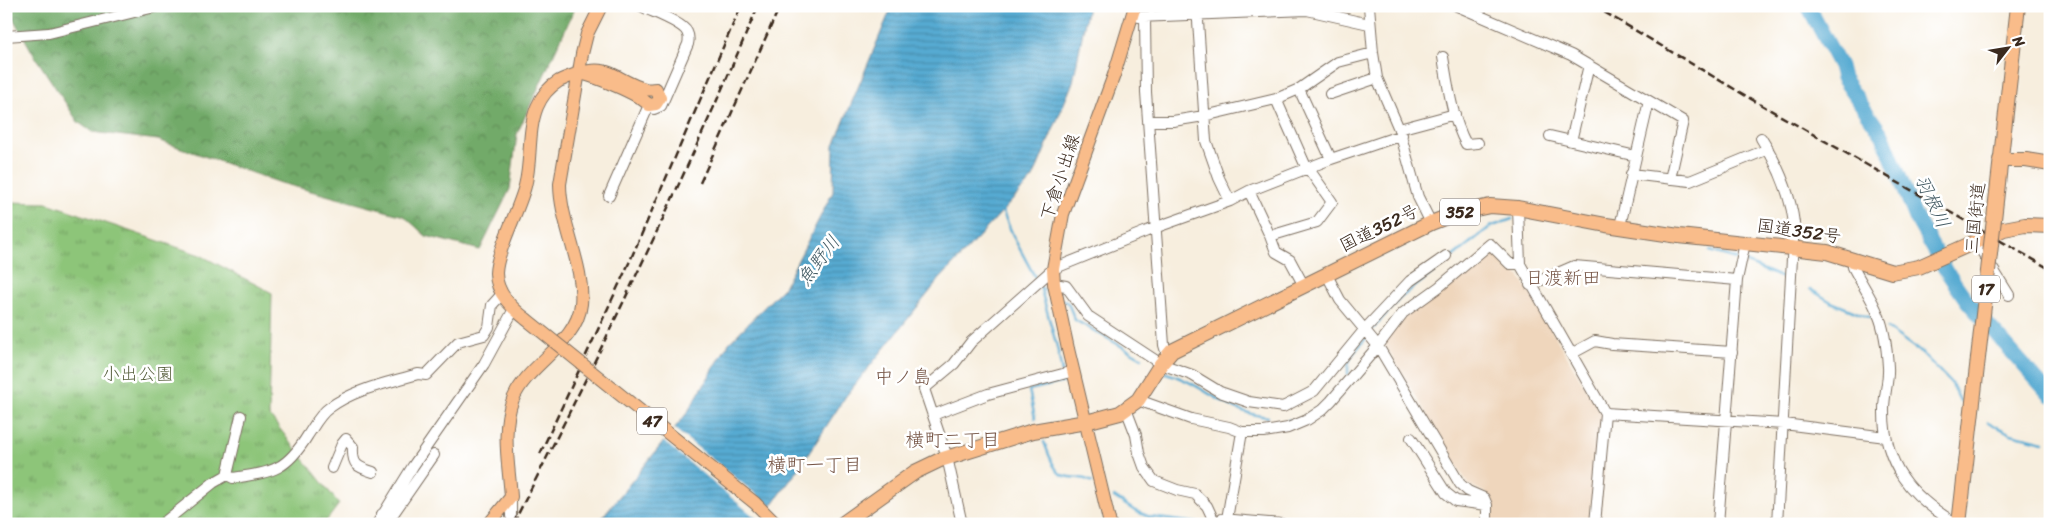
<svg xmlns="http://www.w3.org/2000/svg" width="2056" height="530" viewBox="0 0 2056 530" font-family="Sriracha,'Klee One',sans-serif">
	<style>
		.built { fill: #efd6bc }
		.forest { fill: url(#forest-crowns); stroke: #566a44 }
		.park { fill: url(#park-tufts); stroke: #64784c }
		.water { fill: url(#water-rules); stroke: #486a78 }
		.pier { fill: #f7eede }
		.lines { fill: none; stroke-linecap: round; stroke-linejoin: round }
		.stream { stroke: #56aad2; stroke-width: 2.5 }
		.river { stroke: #56aad2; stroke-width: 15 }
		.minor-casing { stroke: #7d6f61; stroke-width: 12 }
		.major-casing { stroke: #7d6f61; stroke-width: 14 }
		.highway-casing { stroke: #7d6f61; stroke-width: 16 }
		.minor { stroke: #fff; stroke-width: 10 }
		.major { stroke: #f9bc8a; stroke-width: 12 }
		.highway { stroke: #f9bc8a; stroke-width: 14 }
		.rail { stroke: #3b2a1e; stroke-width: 2.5; stroke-dasharray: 8 4; stroke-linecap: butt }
		.major-bridge-casing { stroke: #7d6f61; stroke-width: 14; stroke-linecap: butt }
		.highway-bridge-casing { stroke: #7d6f61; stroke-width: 16; stroke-linecap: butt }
		.major-bridge { stroke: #f9bc8a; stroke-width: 12 }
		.highway-bridge { stroke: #f9bc8a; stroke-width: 14 }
		.labels { text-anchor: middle; stroke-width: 5; stroke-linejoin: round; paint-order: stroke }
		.shield { fill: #fff; stroke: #766a62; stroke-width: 1 }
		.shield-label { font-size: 16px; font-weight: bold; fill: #3b2a1e }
		.street-label { font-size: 18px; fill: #3b2a1e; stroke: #fff }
		.park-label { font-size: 18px; fill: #58603e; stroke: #fff }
		.water-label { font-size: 19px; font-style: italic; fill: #465d66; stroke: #fff }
		.neighbourhood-label { font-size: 19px; fill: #765546; stroke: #fff }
	</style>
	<defs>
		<pattern id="forest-crowns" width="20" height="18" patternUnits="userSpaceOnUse" patternTransform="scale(1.25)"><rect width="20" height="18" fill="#72aa69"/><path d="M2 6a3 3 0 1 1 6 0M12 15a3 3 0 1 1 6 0" fill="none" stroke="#5f8b56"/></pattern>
		<pattern id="park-tufts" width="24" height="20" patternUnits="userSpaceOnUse" patternTransform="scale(1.25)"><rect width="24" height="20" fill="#8dc579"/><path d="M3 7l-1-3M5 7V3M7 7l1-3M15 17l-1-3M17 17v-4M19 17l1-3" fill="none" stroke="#74a063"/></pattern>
		<pattern id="water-rules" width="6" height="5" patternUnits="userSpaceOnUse" patternTransform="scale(1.25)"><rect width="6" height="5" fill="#56aad2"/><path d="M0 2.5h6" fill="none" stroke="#488baa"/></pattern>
	</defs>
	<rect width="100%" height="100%" fill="#fff"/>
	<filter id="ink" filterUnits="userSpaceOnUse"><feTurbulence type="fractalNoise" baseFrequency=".02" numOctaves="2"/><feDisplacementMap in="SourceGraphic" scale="10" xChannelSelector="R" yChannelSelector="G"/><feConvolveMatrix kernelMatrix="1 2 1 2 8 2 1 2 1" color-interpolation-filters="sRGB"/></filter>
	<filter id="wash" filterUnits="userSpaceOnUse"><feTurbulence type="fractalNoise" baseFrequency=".0096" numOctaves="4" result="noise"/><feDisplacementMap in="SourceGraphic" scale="20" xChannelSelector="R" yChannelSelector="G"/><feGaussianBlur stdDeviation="1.12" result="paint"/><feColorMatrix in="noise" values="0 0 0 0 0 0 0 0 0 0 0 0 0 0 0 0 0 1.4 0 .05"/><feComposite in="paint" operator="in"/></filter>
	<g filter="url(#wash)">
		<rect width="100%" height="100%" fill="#f7eede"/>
		<path class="built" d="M1492 247 1520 277 1609 427 1599 524H1492V502L1486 493 1468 484 1383 341 1403 319Z"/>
		<path class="forest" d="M6 6H576L517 134 510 189 480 250 426 236 404 216 281 183 158 140 92 132 78 122 34 55Z"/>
		<path class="park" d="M6 202 47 203 200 255 272 293 269 415 339 504 324 524H6Z"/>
		<path class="water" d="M892 6H1088L1073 82 1033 178 939 280 846 396 798 470 758 524H597L687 413 729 343 784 287 833 192 834 145Z"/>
		<path class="pier" d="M672 427 773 508 762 523 662 440Z"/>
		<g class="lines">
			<path class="stream" d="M1002 210 1015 240 1036 279
				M1710 251 1740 260
				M1745 262 1785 279
				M1040 286 1057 347 1062 372
				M1041 288 1051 293
				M1810 289 1831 302 1870 318
				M1062 300 1068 303 1075 320 1142 358
				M1887 328 1922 353 1952 384 1960 401
				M1370 332 1400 298 1422 281 1490 227 1512 219
				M1163 372C1204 383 1223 412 1268 417
				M1348 374V364L1352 355 1367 337
				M1035 418 1029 390 1064 382 1063 378
				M1288 420 1296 421
				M1988 422 2011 434 2044 442
				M1044 442C1048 451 1054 474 1065 476 1076 479 1080 475 1092 482
				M1114 497 1135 511 1150 517 1203 524"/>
			<path class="river" d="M1808 6 1840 66 1843 78 1883 136 1916 218 1947 272 1967 301 2050 395"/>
		</g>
	</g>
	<g filter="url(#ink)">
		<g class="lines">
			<defs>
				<path id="minor" d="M1197 6 1206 141 1219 178 1230 201
					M1369 6 1373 53 1377 78 1399 129 1418 197 1431 223
					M1457 6 1571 55 1649 101 1620 226
					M1139 17 1307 10 1369 24
					M1145 18 1146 92 1164 345 1167 355
					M6 36 49 33 159 6
					M1443 57C1448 86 1452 118 1466 144L1478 143
					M1299 89 1331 159
					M1330 94 1377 78
					M1276 99 1307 169
					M1649 101 1683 121 1670 179
					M1149 121H1173L1204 116 1276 99 1299 89 1338 62 1373 53
					M1399 129 1455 114
					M1550 136 1636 156
					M1761 138C1778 165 1790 192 1794 223L1777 524
					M1571 141 1589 65
					M1631 174 1690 181 1768 149
					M1249 191 1270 236 1317 222 1332 202 1308 168
					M609 196 649 105 654 109 661 106 688 44C689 40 689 36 687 32 682 22 652 12 641 6
					M1518 208 1520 264 1605 413 1595 524
					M1270 236 1276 252 1290 260 1304 286
					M1976 242 2009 295
					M1853 259V267C1861 283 1872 298 1878 314 1885 330 1887 350 1888 367 1889 380 1884 395 1884 409 1883 465 1911 497 1957 524
					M1327 275 1340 300 1378 346 1460 484 1468 491 1484 498 1487 505V524
					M1054 284 1066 286 1088 316 1161 364 1192 375 1220 392 1249 402 1283 407 1314 391 1365 329 1410 281 1446 256
					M1530 285 1574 266 1737 280
					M1571 354 1595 341 1612 344 1732 352
					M1138 400 1191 419 1229 427 1242 432H1264L1288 428 1307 420 1322 410 1331 401 1378 346 1403 313 1439 287 1490 244 1510 264H1520
					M1126 409 1136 435 1139 453 1144 467 1154 481 1177 490 1195 494 1207 506 1213 519V524
					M1605 413 1784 424 1886 437
					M933 415 988 394 1074 371
					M1411 438 1446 493 1456 501 1487 505
					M332 468 342 444 346 439 353 447C352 465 357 467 373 472
					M227 475 233 478C273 472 286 471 308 435 314 426 320 414 329 408 354 389 388 383 418 374L426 375 458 342 484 335 489 327 492 305 502 294
					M511 497V516L514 524
					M382 514 391 517 434 455
					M1222 519 1282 524
					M1227 519 1242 432
					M162 524 213 483 227 475 241 416
					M377 524 413 466 484 364 514 309
					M962 524 947 457 924 389 954 364 971 342 1053 269 1157 227 1230 201 1249 191 1331 159 1402 135
					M1718 524 1737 280 1745 243"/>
				<path id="major" d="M526 319C512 308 496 293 496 273 497 250 519 210 525 186 532 160 527 132 537 107 542 95 549 87 559 81 565 78 571 76 577 74 611 63 616 81 645 89 649 90 653 89 656 89L660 98 656 104 649 105C638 93 596 77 580 73
					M489 524 511 497C509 466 501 429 513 399 528 363 577 344 581 304 585 267 560 223 560 184L582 54 587 34 601 6
					M1110 524 1068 349 1054 284 1053 269 1063 214 1114 75 1135 6"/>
				<path id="highway" d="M2000 160H2026L2050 164
					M1994 219 2018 6
					M842 524 915 472 940 460 1033 431 1086 422 1120 413 1138 400 1161 364 1172 351 1431 223 1457 213 1490 206 1518 208 1606 225 1679 236 1827 252 1892 272 1919 267 2004 229 2025 225 2050 226
					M1959 524 1978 358"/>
			</defs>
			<use href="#minor" class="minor-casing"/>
			<use href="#major" class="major-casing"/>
			<use href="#highway" class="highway-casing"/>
			<use href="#minor" class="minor"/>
			<use href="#major" class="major"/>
			<use href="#highway" class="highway"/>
			<path class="rail" d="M1594 6 1758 103 2050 269
				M700 183 780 6
				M540 454 629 263 741 6
				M513 524C600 354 683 182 758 6"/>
			<defs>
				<path id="major-bridge" d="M526 319 755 503 776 524"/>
				<path id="highway-bridge" d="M1978 358 1994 219"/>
			</defs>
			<use href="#major-bridge" class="major-bridge-casing"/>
			<use href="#highway-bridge" class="highway-bridge-casing"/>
			<use href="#major-bridge" class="major-bridge"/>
			<use href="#highway-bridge" class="highway-bridge"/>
		</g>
	</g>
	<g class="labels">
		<g class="shield">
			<rect x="1440" y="198.5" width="40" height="27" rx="4"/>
			<rect x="1972" y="275.5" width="28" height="27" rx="4"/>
			<rect x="637" y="407.5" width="30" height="27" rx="4"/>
		</g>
		<g class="shield-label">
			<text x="1460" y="218">352</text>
			<text x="1986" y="295">17</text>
			<text x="652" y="427">47</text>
		</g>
		<g class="street-label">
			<text transform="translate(1060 177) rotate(-72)" y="6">下倉小出線</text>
			<text transform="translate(1975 218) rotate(-84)" y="6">三国街道</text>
			<text transform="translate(1379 228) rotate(-26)" y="6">国道352号</text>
			<text transform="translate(1799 231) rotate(8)" y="6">国道352号</text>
		</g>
		<g class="park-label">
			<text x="138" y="380">小出公園</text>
		</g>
		<g class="water-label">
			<text transform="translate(1933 201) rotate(65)" y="7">羽根川</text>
			<text transform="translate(818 260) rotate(-53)" y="7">魚野川</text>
		</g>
		<g class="neighbourhood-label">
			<text x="1563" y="284">日渡新田</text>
			<text x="903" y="383">中ノ島</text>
			<text x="953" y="446">横町二丁目</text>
			<text x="815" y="471">横町一丁目</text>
		</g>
	</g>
	<rect width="2056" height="530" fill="none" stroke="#fff" stroke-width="25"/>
	<g transform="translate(2008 48) rotate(59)" stroke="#ffffff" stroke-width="4" paint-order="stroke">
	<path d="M0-4L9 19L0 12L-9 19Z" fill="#3b2a1e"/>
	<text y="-8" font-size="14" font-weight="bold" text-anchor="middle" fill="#3b2a1e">N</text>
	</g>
</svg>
